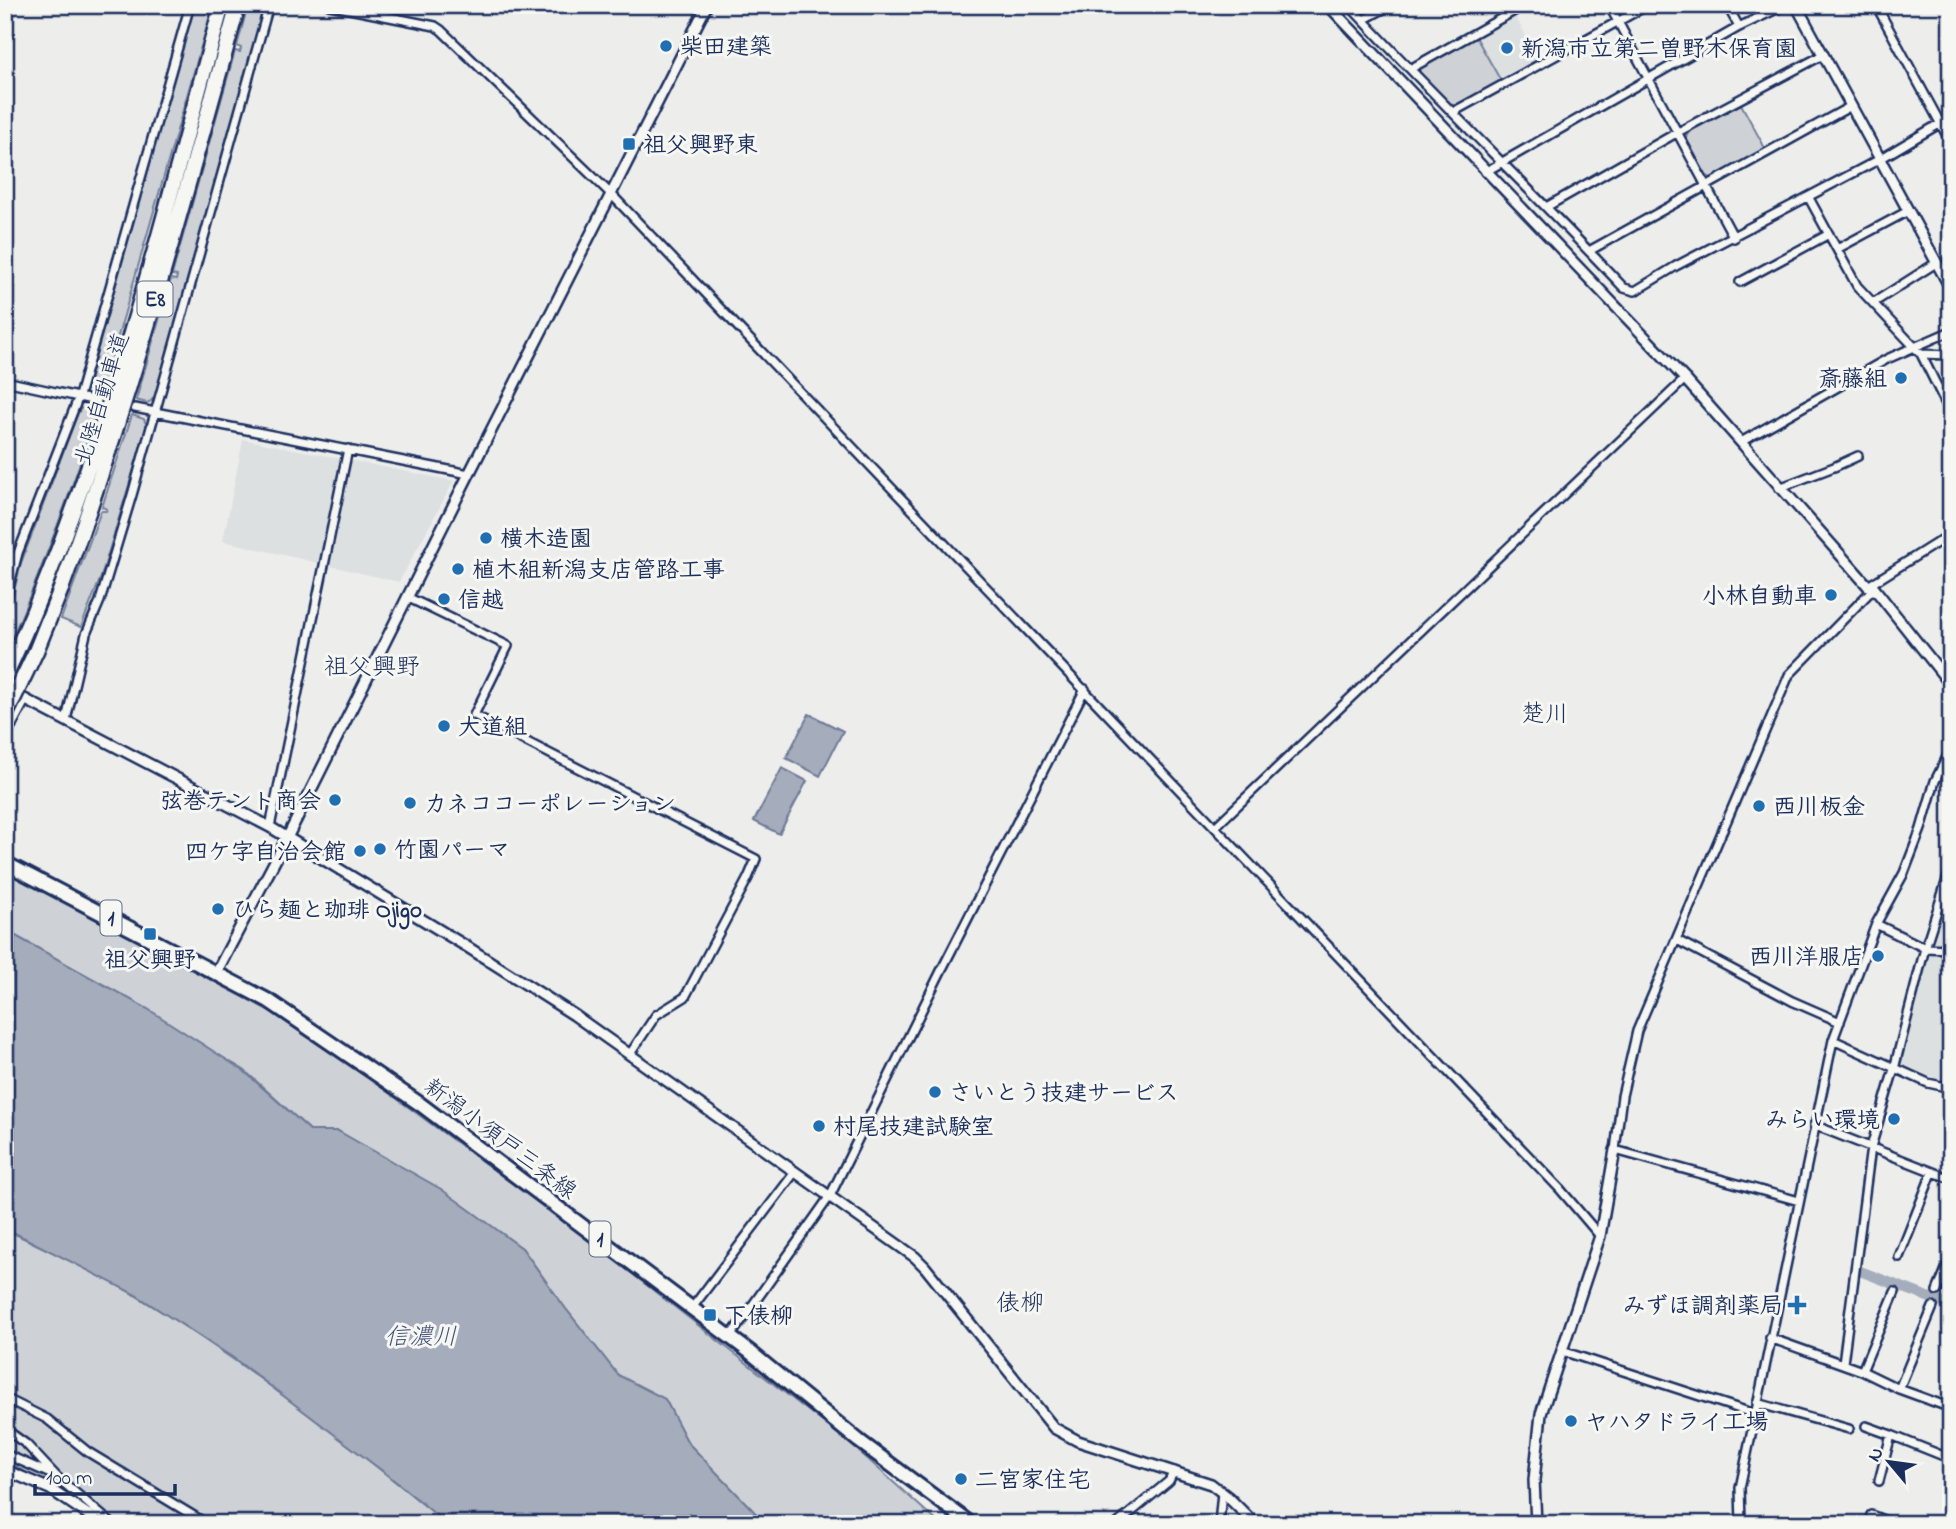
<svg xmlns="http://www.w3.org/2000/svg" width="1956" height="1529" viewBox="0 0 1956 1529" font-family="'Indie Flower','Klee One',sans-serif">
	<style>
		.built { fill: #dde0e1 }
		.green { fill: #ced2d7; stroke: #74809a; stroke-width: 2 }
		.water { fill: #a5acbc; stroke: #6e7a96; stroke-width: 2 }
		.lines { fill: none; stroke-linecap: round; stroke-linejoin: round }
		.canal { stroke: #a5acbc; stroke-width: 10 }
		.minor-casing { stroke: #1b2f5e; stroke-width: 12 }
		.tertiary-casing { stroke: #1b2f5e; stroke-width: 14 }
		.primary-casing { stroke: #1b2f5e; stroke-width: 18 }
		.motorway-casing { stroke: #1b2f5e; stroke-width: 19 }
		.minor { stroke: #f6f6f2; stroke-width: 7 }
		.tertiary { stroke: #f6f6f2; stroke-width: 9 }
		.primary { stroke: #f6f6f2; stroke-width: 12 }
		.motorway { stroke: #f6f6f2; stroke-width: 14 }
		.motorway-bridge-casing { stroke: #1b2f5e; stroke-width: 19; stroke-linecap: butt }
		.motorway-bridge { stroke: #f6f6f2; stroke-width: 14 }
		.poi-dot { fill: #1f6fb2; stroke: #f6f6f2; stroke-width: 2.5 }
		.labels { text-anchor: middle; stroke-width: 6; stroke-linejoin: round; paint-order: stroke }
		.shield { fill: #f6f6f2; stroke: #5d6b8a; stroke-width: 2 }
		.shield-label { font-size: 21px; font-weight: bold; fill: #1b2f5e }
		.poi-label { font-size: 23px; font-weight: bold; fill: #1b2f5e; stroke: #f6f6f2; text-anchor: start }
		.street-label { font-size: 23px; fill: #1b2f5e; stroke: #f6f6f2 }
		.neighbourhood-label { font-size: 24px; fill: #1b2f5e; stroke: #f6f6f2 }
		.water-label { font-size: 24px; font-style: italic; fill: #44547a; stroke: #f6f6f2 }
	</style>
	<rect width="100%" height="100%" fill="#edeeec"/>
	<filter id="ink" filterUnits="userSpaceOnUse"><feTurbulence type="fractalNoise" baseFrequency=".0143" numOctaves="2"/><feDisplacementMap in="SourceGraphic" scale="14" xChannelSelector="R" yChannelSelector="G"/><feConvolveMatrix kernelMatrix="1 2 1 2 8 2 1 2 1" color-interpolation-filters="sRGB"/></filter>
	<g filter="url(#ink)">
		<path class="built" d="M1515 16 1539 59 1501 81 1476 37Z
			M243 439 454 481 399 582 223 541Z
			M1951 883V1083L1897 1066Z"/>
		<path class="green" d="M194 5H213L102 392 92 387 90 377Z
			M248 5H261L262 17 156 394 151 401 147 403 136 400 171 279 176 280 177 276 172 275 235 51 240 52 241 48 237 46Z
			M1476 37 1501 81 1456 106 1452 105 1419 72 1421 67Z
			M1741 104 1766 150 1712 179 1706 175 1685 139 1690 130Z
			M92 405 99 406C72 490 41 573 5 654V627L21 563 78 413 80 409Z
			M132 415 144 419 147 426 101 577 81 627 61 619 101 511H106L107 509 102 507Z
			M5 871 268 1010 332 1051 585 1237 852 1445 940 1524H766L688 1443 667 1403 618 1375 566 1309 522 1248 338 1131H311L244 1070 5 930Z
			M5 1229C49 1251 96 1271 138 1297 247 1364 349 1442 447 1524H113L5 1460Z"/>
		<path class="water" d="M809 714 843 731 820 776 786 758Z
			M782 768 807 781 779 834 754 821Z
			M5 930 148 1009 244 1071 311 1131H338L441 1189 522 1248 566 1309 618 1375 665 1399 688 1443 766 1524H447L389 1476 232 1357 136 1295 5 1228Z"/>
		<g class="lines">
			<path class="canal" d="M1860 1271 1951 1306"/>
			<defs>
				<path id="minor" d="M329 5 435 26 441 30 612 195 1560 1189 1600 1236
					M1349 5C1439 102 1534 192 1624 288L1635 291 1676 266 1880 159 1951 117
					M1609 5 1734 238
					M1727 5 1739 27
					M1876 5 1951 143
					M1363 20 1391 5
					M1410 69 1525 5
					M1453 112 1648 5
					M1485 172 1739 27 1785 5
					M1809 198 1857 286 1921 354 1951 355
					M1548 206 1678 132 1823 55
					M1837 249 1908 211
					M1589 251 1851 106
					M1740 282 1829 234
					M1873 303 1936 263
					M1921 354 1951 414
					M5 381 97 401
					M135 408 469 474
					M1741 442 1887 359 1951 331
					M1779 488 1834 467 1858 456
					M1868 586 1951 534
					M407 597 508 646 474 715 756 859 748 878 685 997 656 1015 630 1054
					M5 602 18 553 79 396 190 5
					M66 720 86 634 100 601 132 495 269 5
					M5 738 26 699
					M1216 826 1685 379
					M270 827 348 449
					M1876 924 1925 948 1951 949
					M1677 940 1792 1001 1840 1022
					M1833 1040 1928 1083 1951 1088
					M1814 1125 1951 1179
					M1799 1201 1615 1150 1622 1096 1637 1031 1789 675 1874 588
					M1899 1257 1932 1173
					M1937 1291 1951 1257
					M692 1308 795 1172
					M730 1337 830 1196 940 973 1085 689
					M1770 1338 1862 1371 1899 1389 1951 1408
					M1562 1351 1755 1414
					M1843 1363 1871 1147 1894 1069 1925 948 1951 867
					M1862 1371 1895 1292
					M1899 1389 1933 1307
					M5 1398 47 1419 88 1452 207 1524
					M1757 1403 1849 1429
					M1866 1426 1891 1435
					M5 1429 26 1444 57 1477 112 1524
					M5 1454 53 1475
					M1879 1481 1891 1435 1951 1459
					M1871 1515 1884 1520
					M1117 1524 1169 1481 1174 1471
					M1219 1524 1222 1492
					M1741 1524 1740 1488 1833 1040 1876 924 1904 873 1921 829 1935 781 1951 749
					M1883 1524 1884 1520 1894 1524"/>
				<path id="tertiary" d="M1328 5 1685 379 1868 586 1874 588 1951 685
					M1796 5 1951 289
					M5 689 270 827 469 948 574 1015 915 1257 925 1267 1054 1428 1078 1441 1211 1484 1228 1497 1255 1524
					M216 973 287 838 469 474 707 5
					M5 1470 50 1489 102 1524
					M1536 1524 1534 1480 1541 1414 1600 1236 1615 1150"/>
				<path id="primary" d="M5 863 269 1001 420 1104 750 1352 859 1441 971 1524"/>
				<path id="motorway" d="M61 589C131 398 183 201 238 5
					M5 676C105 463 159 231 222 5"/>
			</defs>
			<use href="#minor" class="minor-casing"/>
			<use href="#tertiary" class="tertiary-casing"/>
			<use href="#primary" class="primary-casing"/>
			<use href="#motorway" class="motorway-casing"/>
			<use href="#minor" class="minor"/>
			<use href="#tertiary" class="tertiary"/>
			<use href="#primary" class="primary"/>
			<use href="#motorway" class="motorway"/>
			<defs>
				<path id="motorway-bridge" d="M5 716 36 651 61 589"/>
			</defs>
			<use href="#motorway-bridge" class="motorway-bridge-casing"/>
			<use href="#motorway-bridge" class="motorway-bridge"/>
		</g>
	</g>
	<g class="poi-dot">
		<circle cx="666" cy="46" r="7"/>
		<circle cx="1507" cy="48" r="7"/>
		<rect x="622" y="137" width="14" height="14" rx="3.5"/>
		<circle cx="1901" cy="378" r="7"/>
		<circle cx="486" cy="538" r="7"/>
		<circle cx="458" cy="569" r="7"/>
		<circle cx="1831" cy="595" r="7"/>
		<circle cx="444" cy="599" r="7"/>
		<circle cx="444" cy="726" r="7"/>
		<circle cx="335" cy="800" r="7"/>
		<circle cx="410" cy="803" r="7"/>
		<circle cx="1759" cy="806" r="7"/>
		<circle cx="380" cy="849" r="7"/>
		<circle cx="360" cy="851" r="7"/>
		<circle cx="218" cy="909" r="7"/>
		<rect x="143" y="927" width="14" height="14" rx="3.5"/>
		<circle cx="1878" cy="956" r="7"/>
		<circle cx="935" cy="1092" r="7"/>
		<circle cx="1894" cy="1119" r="7"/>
		<circle cx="819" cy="1126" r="7"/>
		<path d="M1793.5 1294.5h7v7h7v7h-7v7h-7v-7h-7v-7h7z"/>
		<rect x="703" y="1308" width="14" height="14" rx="3.5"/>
		<circle cx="1571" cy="1421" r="7"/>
		<circle cx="961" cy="1479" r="7"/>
	</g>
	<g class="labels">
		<g class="shield">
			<rect x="137.5" y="281.5" width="35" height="35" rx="5"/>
			<rect x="100.5" y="900.5" width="21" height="35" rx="5"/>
			<rect x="589.5" y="1221.5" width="21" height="35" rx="5"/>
		</g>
		<g class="shield-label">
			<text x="155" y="306">E8</text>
			<text x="111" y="925">1</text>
			<text x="600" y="1246">1</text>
		</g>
		<g class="poi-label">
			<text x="680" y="54">柴田建築</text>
			<text x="1521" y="56">新潟市立第二曽野木保育園</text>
			<text x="643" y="152">祖父興野東</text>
			<text x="1887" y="386" text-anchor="end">斎藤組</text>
			<text x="500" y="546">横木造園</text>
			<text x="472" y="577">植木組新潟支店管路工事</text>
			<text x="1817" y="603" text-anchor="end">小林自動車</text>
			<text x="458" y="607">信越</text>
			<text x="458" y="734">大道組</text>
			<text x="321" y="808" text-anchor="end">弦巻テント商会</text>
			<text x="424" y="811">カネココーポレーション</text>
			<text x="1773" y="814">西川板金</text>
			<text x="394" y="857">竹園パーマ</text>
			<text x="346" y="859" text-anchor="end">四ケ字自治会館</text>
			<text x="232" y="917">ひら麺と珈琲 Ojigo</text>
			<text x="1864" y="964" text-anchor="end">西川洋服店</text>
			<text x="150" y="967" text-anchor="middle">祖父興野</text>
			<text x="949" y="1100">さいとう技建サービス</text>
			<text x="1880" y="1127" text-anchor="end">みらい環境</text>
			<text x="833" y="1134">村尾技建試験室</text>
			<text x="1783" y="1313" text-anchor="end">みずほ調剤薬局</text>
			<text x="724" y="1323">下俵柳</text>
			<text x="1585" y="1429">ヤハタドライ工場</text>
			<text x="975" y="1487">二宮家住宅</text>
		</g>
		<g class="street-label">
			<text transform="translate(101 399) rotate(-73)" y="8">北陸自動車道</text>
			<text transform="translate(501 1138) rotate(37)" y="8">新潟小須戸三条線</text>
		</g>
		<g class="neighbourhood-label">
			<text x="372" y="674">祖父興野</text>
			<text x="1545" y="721">楚川</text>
			<text x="1020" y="1310">俵柳</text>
		</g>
		<g class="water-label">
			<text x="421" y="1344">信濃川</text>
		</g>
	</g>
	<rect width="1956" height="1529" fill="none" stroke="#f6f6f2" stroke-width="28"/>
	<rect x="14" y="14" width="1928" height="1501" fill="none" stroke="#1b2f5e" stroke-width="2.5" filter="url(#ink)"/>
	<g transform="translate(1889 1462) rotate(299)" stroke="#f6f6f2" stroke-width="5" paint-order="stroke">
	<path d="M0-5L12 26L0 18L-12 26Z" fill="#1b2f5e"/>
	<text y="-10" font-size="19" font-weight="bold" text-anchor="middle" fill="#1b2f5e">N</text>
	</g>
	<path d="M35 1484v10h140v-10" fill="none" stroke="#1b2f5e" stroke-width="3.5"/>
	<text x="46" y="1484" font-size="21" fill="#1b2f5e" stroke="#f6f6f2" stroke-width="5" paint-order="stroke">100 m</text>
</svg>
